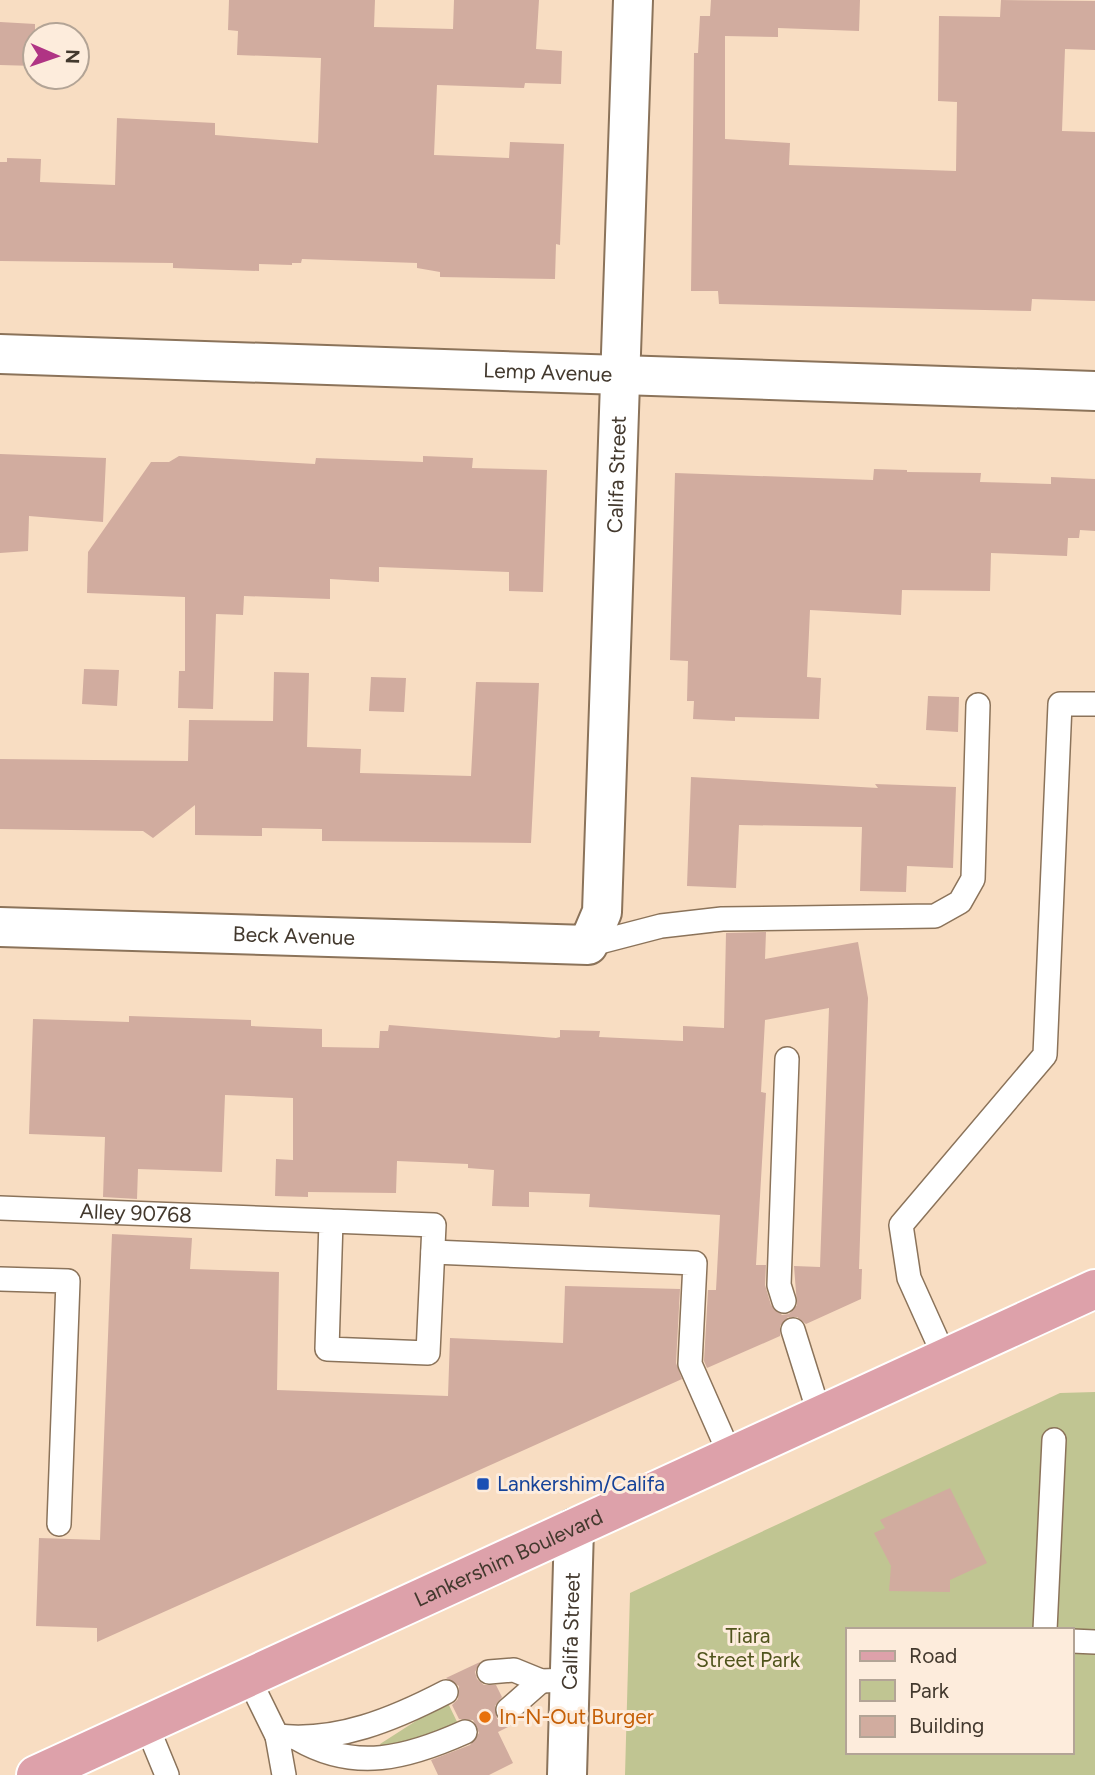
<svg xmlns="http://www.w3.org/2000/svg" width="1095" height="1775" viewBox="0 0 1095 1775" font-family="Figtree,sans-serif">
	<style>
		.green { fill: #c0c592; fill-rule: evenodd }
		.building { fill: #d1ac9f; fill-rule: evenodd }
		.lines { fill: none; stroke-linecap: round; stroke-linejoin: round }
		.service-casing { stroke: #8b735a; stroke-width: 26 }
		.minor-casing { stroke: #8b735a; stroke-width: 42 }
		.primary-casing { stroke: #fff; stroke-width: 42 }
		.service { stroke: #fff; stroke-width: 23 }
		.minor { stroke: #fff; stroke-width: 38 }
		.primary { stroke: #dda1aa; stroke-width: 38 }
		.transit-dot { fill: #1a4fb4; stroke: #fdecdc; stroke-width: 2.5 }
		.food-dot { fill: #e8710a; stroke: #fdecdc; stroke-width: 2.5 }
		.labels { text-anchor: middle; stroke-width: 6; stroke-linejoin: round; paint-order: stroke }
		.street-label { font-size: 21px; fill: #43392e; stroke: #fdecdc }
		.transit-label { font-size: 21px; fill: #164399; stroke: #fdecdc; text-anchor: start }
		.park-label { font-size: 21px; fill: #50541c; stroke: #fdecdc }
		.food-label { font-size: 21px; fill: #c56008; stroke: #fdecdc; text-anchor: start }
	</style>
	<rect width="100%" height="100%" fill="#f8ddc2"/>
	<path class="green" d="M1095 1392V1775H625L630 1593 1060 1393ZM848 1630H1072V1752H848Z
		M447 1701 459 1726 436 1737 381 1747 380 1744Z"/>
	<path class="building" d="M229 0H375L374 27 453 29 454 0H539L536 49 562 51 561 84 525 83 524 88 437 85 434 155 509 158 510 142 564 144 560 245 556 244 555 279 440 277V272L417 268V263L302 259 301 263H292V265L259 264V271L173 268V263L0 261V162H7V158L41 159 40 182 115 185 117 118 215 123V135L318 143 321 58 237 55 238 31 228 30Z
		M711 0H860L859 31 778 28V37L725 36V139L790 143 789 165 956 171 957 102 938 101 939 16 1000 17 1001 0 1095 1V50L1065 49 1062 131 1095 132V301L1032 299 1031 311 719 304 718 291H691L694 53H698L700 16H710Z
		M0 22 35 24V66L0 65Z
		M0 454 106 458 103 522 29 516 28 551 0 553Z
		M179 456 315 464 316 458 423 462V456L473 458 472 468 547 470 543 592 509 591V572L379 567V582L330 579V599L244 596 243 615 216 614 213 709 178 708 179 671H185V597L87 593 88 552 151 462H169Z
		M874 469 907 470V472L981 473 980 482 1051 484V477L1095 479V531L1080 530 1079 538H1068L1067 556 991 553 990 591 902 590 901 615 810 610 807 677 821 678 819 719 735 717V721L693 719 694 701H687L688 661 670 660 675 473 873 480Z
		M84 669 119 670 117 706 82 704Z
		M274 672 309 673 307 747 361 749 360 773 471 776 476 682 539 683 531 843 322 841V829L262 828V836L195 835V805L153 838 143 831 0 829V759L188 761 189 720 273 721Z
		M371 677 406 678 404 712 369 711Z
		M928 696 959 697 958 732 926 730Z
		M691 777 878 788 875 784 956 787 953 868 907 866 906 892 860 891 862 827 739 825 736 888 687 886Z
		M766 932 765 959 858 942 868 998 859 1269H862L861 1299 806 1324 797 1317H788L780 1326V1336L707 1368 704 1361 708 1290H716L720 1215 589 1207 590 1194 529 1192V1207L492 1206 494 1170 468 1168V1164L397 1161 396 1193 308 1192V1197L275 1196 276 1159 293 1160V1098L225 1095 222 1172 138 1169 137 1199 103 1197 105 1137 29 1134 33 1019 129 1022V1016L251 1020V1026L322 1029V1047L379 1048 380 1031H388L389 1025 556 1038 560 1037V1030L600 1031 599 1037 683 1041V1026L724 1028 726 933ZM829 1008 820 1267 794 1266 797 1305 789 1314 782 1315 771 1305 765 1285 766 1265H756L766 1093 761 1092 765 1020Z
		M112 1234 192 1238 190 1269 279 1272 277 1390 448 1396 450 1338 563 1343 565 1286 680 1289 676 1363 682 1379 97 1642V1628L36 1626 39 1538 100 1540Z
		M950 1488 987 1563 950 1580V1592L889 1591 891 1566 874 1533 885 1528 880 1520Z
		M480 1662 475 1672 477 1679 484 1685H496L502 1697 495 1706 497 1719 514 1724 498 1732 513 1763 489 1775H438L431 1760 470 1745 479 1733 473 1720 459 1719 452 1705 458 1699 459 1686 446 1678Z"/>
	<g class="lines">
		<defs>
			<g id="service">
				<path d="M588 945 661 926 722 919 935 916 960 902 973 879 978 705"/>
				<path id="s1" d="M0 1208 434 1225 428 1353 327 1349 331 1221"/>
				<path d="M433 1252 695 1263 690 1364 731 1457"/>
				<path d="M0 1279 68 1281 59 1524"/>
				<path d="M784 1301 779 1285 787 1059"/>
				<path d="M793 1330 820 1416"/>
				<path d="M945 1358 909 1278 901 1225 1045 1055 1060 704H1095"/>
				<path d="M1045 1630 1054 1440"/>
				<path d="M1072 1641 1095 1642"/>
				<path d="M489 1672 514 1670 541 1681 571 1680"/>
				<path d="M248 1677 277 1736 284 1775"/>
				<path d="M508 1710 541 1681"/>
				<path d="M146 1724 167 1775"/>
				<path d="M277 1736C337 1743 394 1719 446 1692"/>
				<path d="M298 1739C355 1772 407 1758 465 1732"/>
			</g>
			<g id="minor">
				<path id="s2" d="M0 354 1095 391"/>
				<path id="s3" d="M0 927 588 945 602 912 633 0"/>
				<path id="s4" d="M567 1775 574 1528"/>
			</g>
			<g id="primary">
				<path id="s5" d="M36 1775 1095 1289"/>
			</g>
		</defs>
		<use href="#service" class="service-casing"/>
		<use href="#minor" class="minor-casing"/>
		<use href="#primary" class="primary-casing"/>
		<use href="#service" class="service"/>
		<use href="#minor" class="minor"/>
		<use href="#primary" class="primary"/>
	</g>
	<rect class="transit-dot" x="476" y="1477" width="14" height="14" rx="3.5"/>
	<circle class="food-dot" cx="485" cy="1717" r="7"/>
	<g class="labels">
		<g class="street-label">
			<text dy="7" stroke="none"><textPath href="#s2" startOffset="548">Lemp Avenue</textPath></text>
			<text dy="7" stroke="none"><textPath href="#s3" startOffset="1062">Califa Street</textPath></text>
			<text dy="7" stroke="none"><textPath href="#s3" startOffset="294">Beck Avenue</textPath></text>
			<text dy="7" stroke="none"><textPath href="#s1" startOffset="136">Alley 90768</textPath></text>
			<text dy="7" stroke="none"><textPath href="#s5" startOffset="520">Lankershim Boulevard</textPath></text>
			<text dy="7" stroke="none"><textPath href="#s4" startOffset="144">Califa Street</textPath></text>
		</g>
		<g class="transit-label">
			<text x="497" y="1491">Lankershim/Califa</text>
		</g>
		<g class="park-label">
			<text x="748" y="1643">Tiara<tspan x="748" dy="24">Street Park</tspan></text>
		</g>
		<g class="food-label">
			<text x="499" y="1724">In-N-Out Burger</text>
		</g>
	</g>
	<rect x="846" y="1628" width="228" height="126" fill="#fdecdc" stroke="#b3a496" stroke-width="2"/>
	<rect x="860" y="1651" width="35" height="10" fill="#dda1aa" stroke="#b3a496" stroke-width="2"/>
	<text x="909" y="1663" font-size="21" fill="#43392e">Road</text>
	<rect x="860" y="1680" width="35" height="21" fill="#c0c592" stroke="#b3a496" stroke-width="2"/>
	<text x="909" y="1698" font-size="21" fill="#43392e">Park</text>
	<rect x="860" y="1716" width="35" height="21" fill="#d1ac9f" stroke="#b3a496" stroke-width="2"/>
	<text x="909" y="1733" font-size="21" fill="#43392e">Building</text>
	<g transform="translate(56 56) rotate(92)"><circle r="33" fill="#fdecdc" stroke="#b3a496" stroke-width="2"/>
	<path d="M0-5L12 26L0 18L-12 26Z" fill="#b03484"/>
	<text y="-10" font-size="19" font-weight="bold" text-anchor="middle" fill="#43392e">N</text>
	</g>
</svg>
